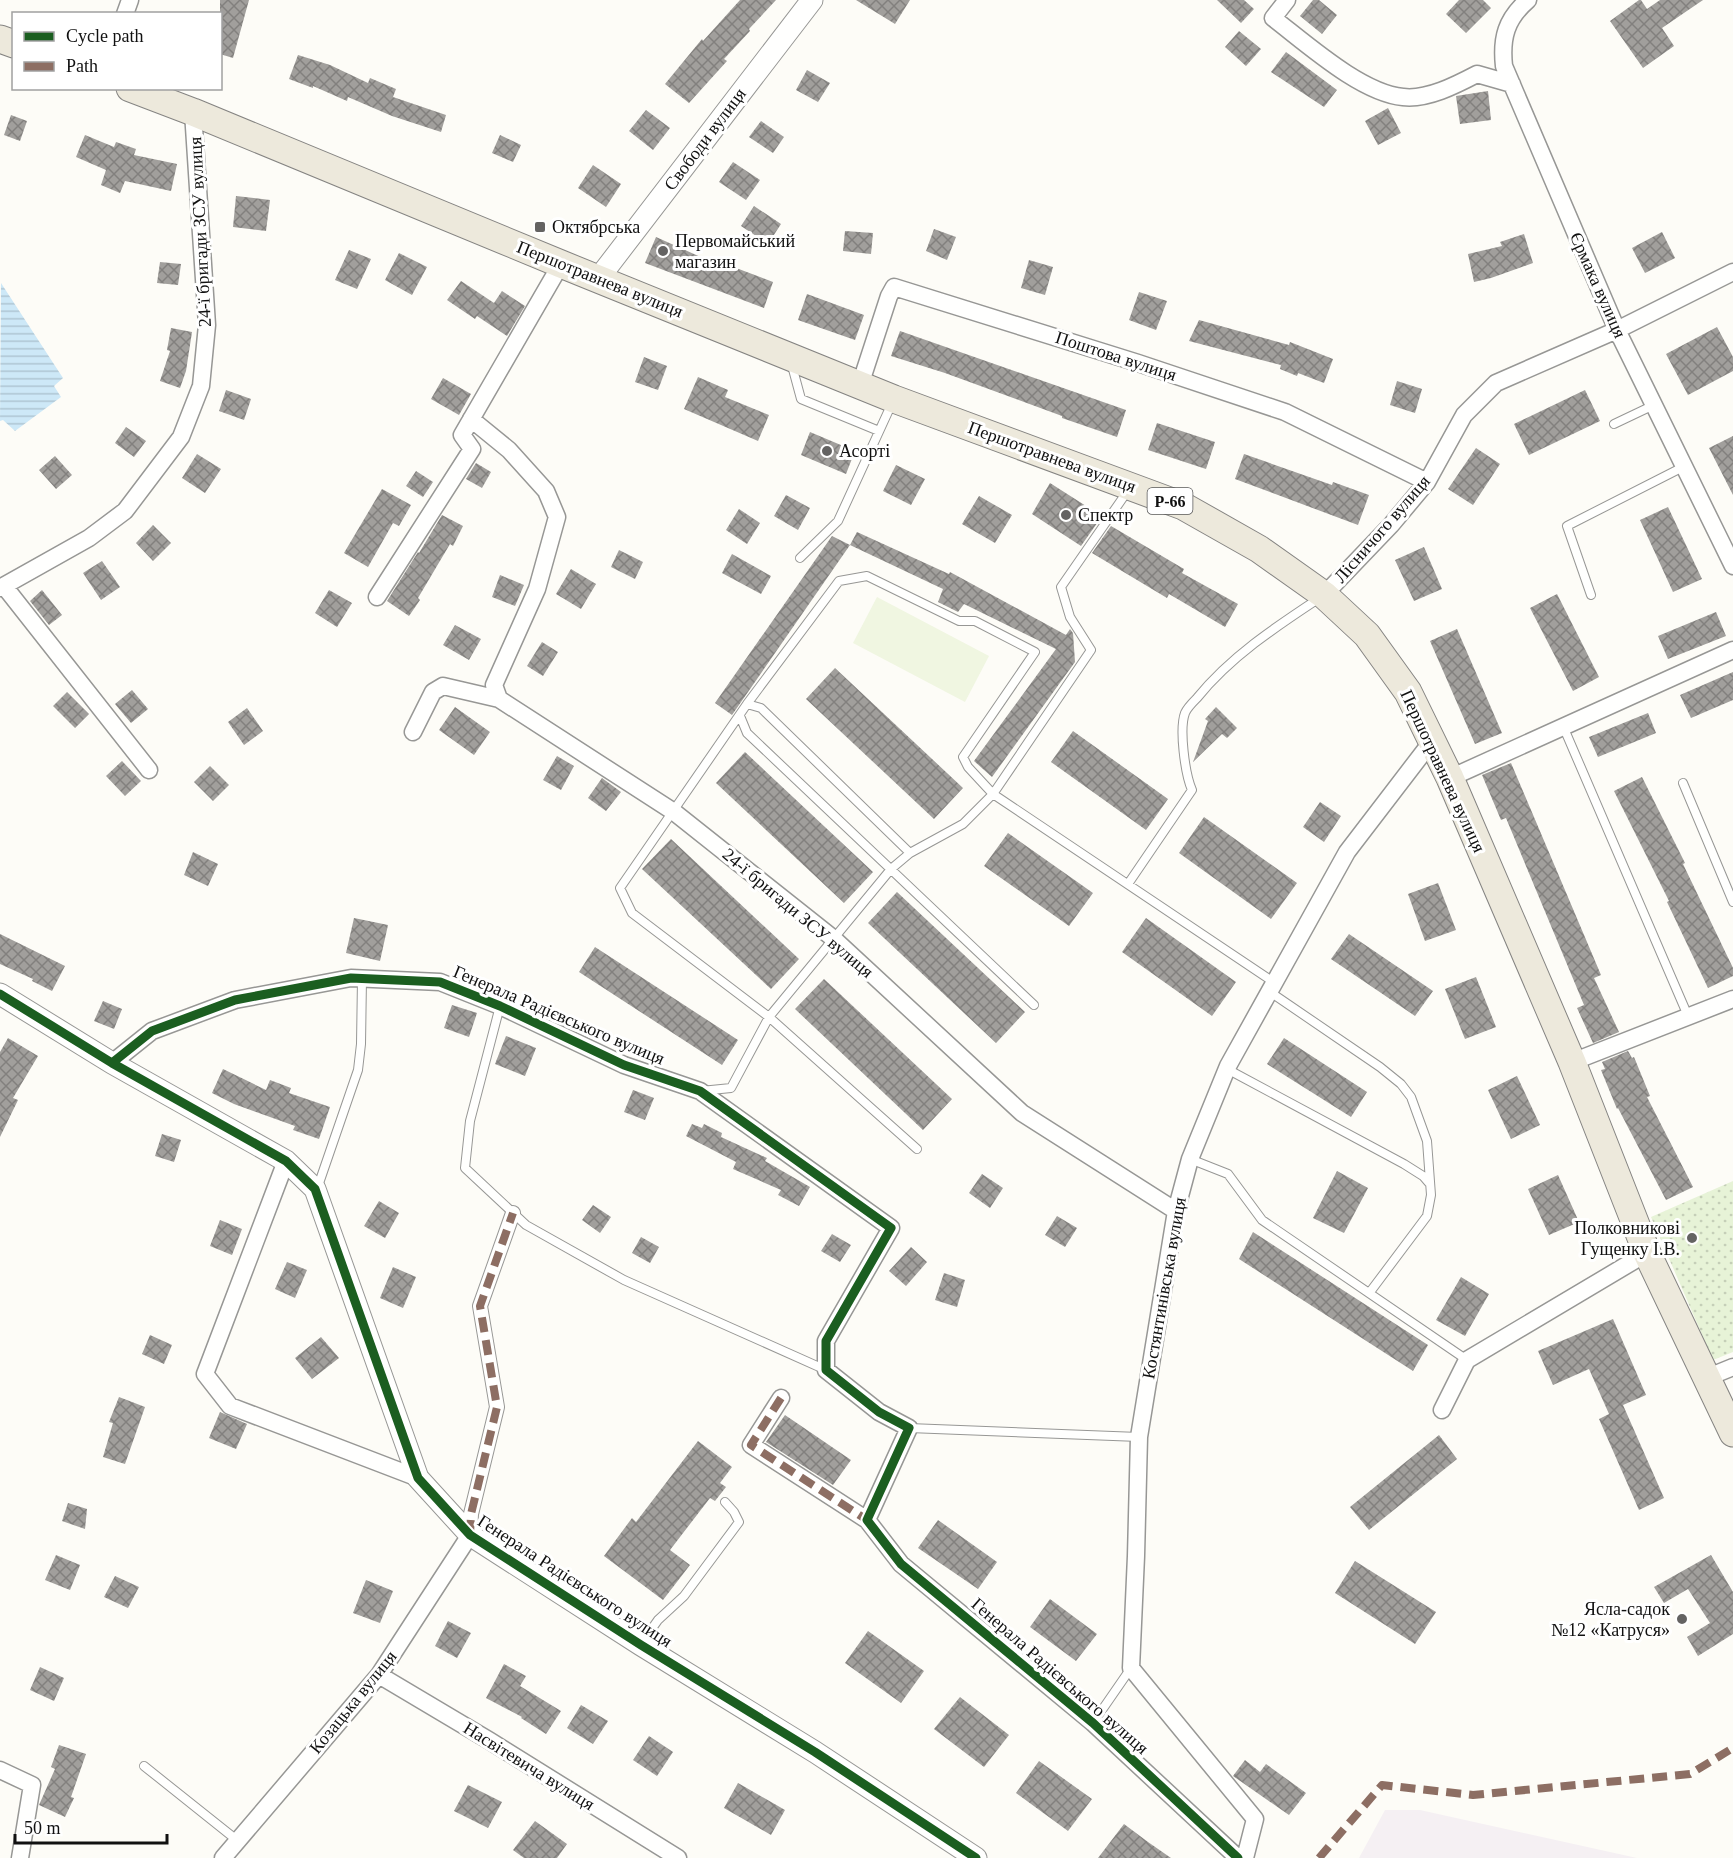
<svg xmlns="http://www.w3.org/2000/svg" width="1733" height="1858" viewBox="0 0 1733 1858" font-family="Georgia,serif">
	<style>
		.industrial { fill: #f5f0f3 }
		.grass { fill: url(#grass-dots) }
		.pitch { fill: #f0f6e1 }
		.water { fill: url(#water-rules) }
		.building { fill: url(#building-cross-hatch) }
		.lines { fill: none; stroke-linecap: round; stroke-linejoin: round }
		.service-casing { stroke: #979795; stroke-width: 10 }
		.pedestrian-casing { stroke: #979795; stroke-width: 16 }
		.minor-casing { stroke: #979795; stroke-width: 19 }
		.tertiary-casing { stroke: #979795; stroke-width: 23 }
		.primary-casing { stroke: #858482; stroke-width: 29 }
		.service { stroke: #fffffe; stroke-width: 8 }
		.pedestrian { stroke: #fffffe; stroke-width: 14 }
		.minor { stroke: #fffffe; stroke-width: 16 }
		.tertiary { stroke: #fffffe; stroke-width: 21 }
		.primary { stroke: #ede9dc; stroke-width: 27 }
		.quiet { stroke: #8d6e63; stroke-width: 8; stroke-dasharray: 15 8; stroke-linecap: butt }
		.cycleway-casing { stroke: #fff; stroke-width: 13 }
		.cycleway { stroke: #1b5e20; stroke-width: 9 }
		.poi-dot { fill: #646362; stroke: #fff; stroke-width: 2 }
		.labels { text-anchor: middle; stroke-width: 6; stroke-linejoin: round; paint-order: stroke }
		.shield { fill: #fff; stroke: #585858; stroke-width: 1.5 }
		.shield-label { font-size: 16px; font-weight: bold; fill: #111 }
		.street-label { font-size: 18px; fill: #111; stroke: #fff }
		.poi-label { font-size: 18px; fill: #111; stroke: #fff; text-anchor: start }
	</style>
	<defs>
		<pattern id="grass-dots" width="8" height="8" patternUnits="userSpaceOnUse" patternTransform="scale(1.5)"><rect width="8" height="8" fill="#e7f3d7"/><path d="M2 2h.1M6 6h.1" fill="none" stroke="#c5cfb8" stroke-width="1.8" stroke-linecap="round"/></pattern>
		<pattern id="water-rules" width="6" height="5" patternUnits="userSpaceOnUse" patternTransform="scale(1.5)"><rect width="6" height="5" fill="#cde8f7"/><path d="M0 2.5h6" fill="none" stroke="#afc6d3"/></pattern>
		<pattern id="building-cross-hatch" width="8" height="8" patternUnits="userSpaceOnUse" patternTransform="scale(1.5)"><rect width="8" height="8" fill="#a19f9c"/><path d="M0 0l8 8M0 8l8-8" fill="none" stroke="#82807e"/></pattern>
	</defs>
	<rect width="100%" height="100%" fill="#fdfcf7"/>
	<path class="industrial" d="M1385 1810H1420L1637 1858H1359Z"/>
	<path class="grass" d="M1733 1181V1352L1713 1360 1651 1217Z"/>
	<path class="pitch" d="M877 597 989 656 965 702 853 643Z"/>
	<path class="water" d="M1 283 63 378 54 386 61 397 15 431 3 420 0 421Z"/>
	<path class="building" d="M220 0H249L233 58 220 54Z
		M740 0H776L749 29 750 31 724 59 727 61 689 103 665 84 702 39 703 41Z
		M856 0H910L895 24Z
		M1217 0H1244L1254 9 1241 23Z
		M1313 0H1319L1337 15 1322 34 1300 16Z
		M1459 0H1483L1491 8 1466 33 1446 14Z
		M1639 0H1641L1647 9 1660 0H1703L1662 28 1674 46 1643 68 1610 21Z
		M1239 31 1261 49 1246 66 1225 47Z
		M1286 52 1337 90 1324 107 1271 72Z
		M298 55 330 65 368 83 370 78 396 89 393 97 446 115 441 132 392 116 348 97 347 101 313 86V88L289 79Z
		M807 70 830 83 818 102 796 90Z
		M1488 91 1491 120 1460 124 1456 96Z
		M1388 108 1401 133 1378 145 1365 121Z
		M646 110 670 128 653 150 629 131Z
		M11 115 27 121 20 141 4 135Z
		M761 121 784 137 773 153 749 137Z
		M85 135 114 147 116 142 136 149 134 155 177 164 171 191 125 181 120 193 101 185 106 170 76 157Z
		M500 135 521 145 513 162 492 153Z
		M733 162 760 180 746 200 719 182Z
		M593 165 621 184 606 207 578 188Z
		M236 196 270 200 266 231 233 227Z
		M754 206 781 224 768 244 741 226Z
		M934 229 956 237 947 260 926 251Z
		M845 231 873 233 871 254 843 251Z
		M1662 232 1675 258 1645 273 1632 248Z
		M1524 234 1533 263 1491 278 1474 282 1468 254 1502 246 1500 242Z
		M656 237 714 263 715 260 773 282 764 308 645 263Z
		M349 250 371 259 357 289 335 280Z
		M399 253 427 267 412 295 385 280Z
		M1029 260 1053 267 1045 295 1021 288Z
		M160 262 181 264 178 285 157 283Z
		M461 281 494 303 502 291 525 306 507 336 477 316 475 319 447 300Z
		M1139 292 1167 301 1156 330 1129 320Z
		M807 294 864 315 855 340 798 320Z
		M1199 320 1289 345 1290 342 1333 359 1324 383 1298 373 1297 376 1280 369 1281 365 1189 341Z
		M1717 327 1733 357V371L1688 395 1666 354Z
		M171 328 192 332 186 371 180 388 160 381 170 351 167 350Z
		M900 331 1126 410 1117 437 1062 418V416L945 373 891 356Z
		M644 357 667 366 658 390 635 382Z
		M698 377 728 390 725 397 769 415 758 441 684 409Z
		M443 378 471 394 459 415 431 399Z
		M1397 381 1422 389 1415 413 1390 405Z
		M226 390 251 399 244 420 219 411Z
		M1585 390 1600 421 1529 455 1514 424Z
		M1157 423 1215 442 1206 469 1148 450Z
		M126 427 146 441 134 457 115 443Z
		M810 432 855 451 846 474 801 455Z
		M1733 436V495L1709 448Z
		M1476 448 1500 464 1473 505 1448 489Z
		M197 454 221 469 205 493 182 478Z
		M1244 454 1332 485 1333 482 1369 495 1358 525 1235 479Z
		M55 456 72 475 56 489 39 470Z
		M476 463 491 472 482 488 466 479Z
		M896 465 925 479 911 505 883 491Z
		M416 471 433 482 423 497 406 486Z
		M1050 483 1097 513 1096 516 1100 519 1081 546 1032 514Z
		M382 489 411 505 399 526 393 523 368 567 344 553Z
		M786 495 810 508 798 530 774 516Z
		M979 496 1012 515 995 543 962 524Z
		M1668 507 1702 579 1673 592 1640 520Z
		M739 509 760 523 747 544 726 530Z
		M442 515 463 526 453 546 450 544 418 598 420 600 409 616 387 601 418 552 419 553Z
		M153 525 171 543 153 561 136 543Z
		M1111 526 1184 569 1182 573 1238 604 1225 627 1169 594 1167 598 1092 553Z
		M857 532 949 574 950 572 1066 635 1070 629 1073 633 1075 662 992 777 974 761 1056 649 964 604 958 612 938 602 943 589 850 545Z
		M832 536 850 545 732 715 715 703Z
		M1424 547 1442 589 1414 601 1395 560Z
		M619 550 643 562 635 579 611 567Z
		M732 554 771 576 761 594 722 573Z
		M102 561 120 587 101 600 83 573Z
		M571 569 596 584 581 609 556 594Z
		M500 575 524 585 515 606 492 597Z
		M42 590 62 615 49 625 30 601Z
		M329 590 352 603 337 627 315 613Z
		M1557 594 1599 677 1573 691 1530 608Z
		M1716 612 1726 636 1668 659 1658 636Z
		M455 625 481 639 469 660 443 645Z
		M1457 629 1502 733 1475 744 1430 641Z
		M542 642 558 652 543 676 527 666Z
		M835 668 963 788 934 819 806 699Z
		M1733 672V700L1691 718 1680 695Z
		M132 690 148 709 131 723 115 704Z
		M67 692 89 714 75 728 53 706Z
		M455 707 490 732 474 755 439 730Z
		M1216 707 1237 728 1227 738 1222 734 1193 762 1208 721 1205 719Z
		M247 708 263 731 244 745 228 722Z
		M1648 713 1656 733 1598 757 1589 737Z
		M1073 731 1168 799 1146 830 1051 762Z
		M745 752 873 872 844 903 716 783Z
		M557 756 574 766 561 790 543 780Z
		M122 761 141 781 125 796 106 776Z
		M1511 763 1601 975 1594 978 1619 1032 1593 1043 1577 1008 1584 1005 1506 818 1501 820 1482 775Z
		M210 766 229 785 213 801 194 782Z
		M1642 777 1685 863 1683 864 1733 968V976L1708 988 1667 902 1669 901 1614 791Z
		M602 778 621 792 606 811 588 798Z
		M1320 802 1341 816 1324 842 1303 827Z
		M1204 817 1297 883 1271 919 1179 853Z
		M1008 833 1093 893 1069 926 984 866Z
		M671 839 799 959 771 989 642 869Z
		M193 852 218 864 208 886 184 875Z
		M1438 883 1456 930 1425 941 1408 894Z
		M897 892 1025 1012 996 1043 868 923Z
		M354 918 388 925 380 961 346 953Z
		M1146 918 1236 982 1212 1016 1122 952Z
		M0 934 65 966 52 991 32 981 33 979 0 964Z
		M1349 934 1433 991 1415 1016 1331 959Z
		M595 947 738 1040 722 1065 579 972Z
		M1476 977 1496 1027 1465 1039 1445 989Z
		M824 979 952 1099 923 1130 795 1009Z
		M103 1001 122 1009 114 1029 94 1021Z
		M452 1005 477 1013 469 1037 444 1028Z
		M506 1036 536 1048 525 1076 495 1064Z
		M8 1038 38 1056 13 1098 18 1100 0 1137V1052Z
		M1284 1038 1367 1092 1351 1117 1267 1064Z
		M1628 1051 1632 1058 1634 1057 1650 1096 1647 1097 1693 1187 1666 1200 1618 1108 1617 1109 1601 1070 1605 1069 1602 1062Z
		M223 1069 266 1090 270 1080 291 1088 289 1093 330 1107 319 1139 293 1130 295 1126 234 1104 212 1093Z
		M1517 1076 1540 1125 1511 1139 1488 1090Z
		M633 1090 654 1098 645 1120 624 1112Z
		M692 1124 702 1128 704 1124 722 1133 721 1137 767 1158 765 1161 810 1187 799 1206 778 1195 781 1190 733 1169 736 1162 686 1136Z
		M162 1134 181 1140 174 1162 155 1156Z
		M1337 1171 1368 1188 1344 1233 1313 1218Z
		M982 1174 1003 1188 990 1208 969 1193Z
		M1558 1175 1579 1222 1549 1235 1528 1189Z
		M379 1201 399 1213 385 1238 364 1226Z
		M593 1205 611 1217 600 1233 582 1220Z
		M1057 1216 1077 1228 1065 1247 1045 1235Z
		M220 1220 242 1229 232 1255 210 1246Z
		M1253 1232 1428 1345 1413 1371 1239 1259Z
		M832 1234 851 1245 840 1262 821 1251Z
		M641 1237 659 1247 650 1263 632 1253Z
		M911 1247 927 1262 906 1286 889 1271Z
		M287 1262 307 1270 295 1298 275 1289Z
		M393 1267 416 1277 403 1308 380 1298Z
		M944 1273 965 1280 957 1307 935 1300Z
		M1461 1277 1489 1294 1465 1336 1436 1320Z
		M1613 1319 1646 1395 1623 1405 1664 1498 1639 1510 1599 1419 1609 1414 1589 1369 1553 1385 1538 1351Z
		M150 1335 172 1345 164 1364 142 1354Z
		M321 1337 339 1358 312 1379 295 1358Z
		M119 1397 145 1407 125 1464 103 1457 113 1423 109 1422Z
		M220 1412 247 1424 236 1449 209 1438Z
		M785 1415 851 1460 833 1485 766 1442Z
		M1439 1435 1457 1459 1369 1530 1350 1507Z
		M698 1441 732 1467 720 1483 726 1487 715 1501 710 1498 670 1550 690 1565 663 1600 604 1556 632 1518 636 1522Z
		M68 1503 87 1509 85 1529 62 1521Z
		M938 1520 997 1562 978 1589 918 1548Z
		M56 1555 80 1565 70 1590 45 1580Z
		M1711 1555 1733 1592V1634L1698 1656 1687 1637 1710 1623 1688 1589 1664 1603 1654 1587Z
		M1355 1561 1436 1612 1415 1644 1335 1593Z
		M115 1576 139 1587 128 1608 104 1597Z
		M366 1580 393 1591 380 1623 353 1613Z
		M1050 1599 1097 1634 1076 1661 1030 1627Z
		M448 1621 471 1633 457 1658 435 1646Z
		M868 1631 924 1671 901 1703 845 1663Z
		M504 1664 526 1676 520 1686 561 1711 546 1734 521 1718 522 1717 486 1698Z
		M40 1667 64 1678 54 1701 30 1690Z
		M960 1697 1009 1735 984 1767 934 1729Z
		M581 1705 608 1721 593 1744 567 1728Z
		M649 1736 673 1752 657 1776 633 1760Z
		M59 1745 86 1754 71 1797 74 1798 65 1817 39 1805 55 1769 51 1767Z
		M1245 1760 1260 1772 1266 1764 1306 1793 1289 1815 1233 1776Z
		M1039 1761 1092 1799 1068 1831 1016 1793Z
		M738 1783 785 1810 771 1835 724 1808Z
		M468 1785 502 1802 488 1828 454 1811Z
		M535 1821 567 1844 557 1858H524L513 1850Z
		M1124 1824 1148 1842 1171 1858H1098Z"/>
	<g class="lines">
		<defs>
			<path id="service" d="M791 362 801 399 879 431
				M1614 424 1654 405
				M800 558 838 521 893 401
				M1591 595 1567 526 1685 466
				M747 704 761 708 910 853
				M740 716 747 733 1034 1005
				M1563 726 1688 1016
				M1683 783 1733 902
				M1128 884 1192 790C1185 774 1179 729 1185 713 1187 708 1193 702 1197 698 1231 656 1277 626 1321 597
				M1270 992 1380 1067 1401 1084 1411 1097 1427 1141 1431 1195 1427 1216 1370 1292
				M500 1006 470 1121 465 1168 526 1225 624 1280 826 1370
				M1227 1069 1404 1164 1423 1176 1429 1183
				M701 1091 731 1088 769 1017 891 869 910 853 963 824 993 794 1091 650 1070 617 1061 587 1129 489
				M917 1149 769 1017 632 913 620 888 747 704 839 581 867 576 959 621H975L1035 652 963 757 968 767 993 794 1275 983
				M1190 1159 1228 1174 1262 1220 1467 1360
				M317 1189 358 1070 361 1044 362 979
				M909 1428 1139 1437
				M641 1644 658 1620 684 1596 739 1522 734 1512 725 1502
				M1093 1723 1131 1668
				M144 1766 238 1841"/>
			<path id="pedestrian" d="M470 1535 471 1514 497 1407 480 1306 513 1213"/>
			<path id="minor" d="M1287 0 1273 18C1307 44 1361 93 1403 97 1427 100 1456 85 1477 74L1512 84
				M1528 0C1506 19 1501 38 1504 66L1617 330 1733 566
				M125 14 130 0
				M860 385 889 296 894 287 1138 363 1285 412 1427 482
				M471 419 509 450 546 491 557 517 537 589 494 685 499 699
				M4 586 149 770
				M0 588 89 538 125 511 181 437 201 386 207 325 193 112
				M1324 595 1391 525 1427 482 1464 415 1496 383 1617 330 1733 272
				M377 597 472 449 462 435 561 264
				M413 732 433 692 443 686 499 699 674 812 834 939 1022 1113 1176 1211
				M1450 778 1733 650
				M1572 1062 1733 999
				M112 1063 152 1031 235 1000 351 978 440 982 500 1006 624 1065 700 1091 891 1228 826 1341V1370L879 1412 909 1428 867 1520 901 1564 1093 1723 1238 1858
				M286 1161 205 1374 230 1406 418 1478
				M1706 1378 1733 1367
				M781 1398 751 1445 867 1520
				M1442 1410 1467 1360 1647 1253
				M379 1675 490 1741 678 1858
				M0 1770 32 1785 20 1858
				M223 1858 379 1675 470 1535
				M1245 1858 1255 1819 1131 1668 1136 1556 1139 1437 1176 1211 1190 1159 1228 1066 1347 852 1432 741"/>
			<path id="tertiary" d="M598 279 812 0
				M0 994 112 1063 286 1161 315 1189 418 1478 470 1535 641 1645 815 1752 976 1858"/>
			<path id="primary" d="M0 39 14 44
				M130 88 193 112 561 264 894 399 1183 506 1259 549 1324 595 1367 635 1408 692 1450 778 1572 1062 1647 1253 1733 1433"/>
		</defs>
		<use href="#service" class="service-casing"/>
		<use href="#pedestrian" class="pedestrian-casing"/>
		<use href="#minor" class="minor-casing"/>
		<use href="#tertiary" class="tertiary-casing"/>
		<use href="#primary" class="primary-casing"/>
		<use href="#service" class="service"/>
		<use href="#pedestrian" class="pedestrian"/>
		<use href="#minor" class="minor"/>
		<use href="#tertiary" class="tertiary"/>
		<use href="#primary" class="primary"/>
		<path class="quiet" d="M781 1398 751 1445 867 1520
			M470 1535 471 1514 497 1407 480 1306 513 1213
			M1319 1858 1382 1785 1473 1795 1690 1774 1733 1748"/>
		<defs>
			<path id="cycleway" d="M0 994 112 1063 286 1161 315 1189 418 1478 470 1535 641 1645 815 1752 976 1858
				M112 1063 152 1031 235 1000 351 978 440 982 500 1006 624 1065 700 1091 891 1228 826 1341V1370L879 1412 909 1428 867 1520 901 1564 1093 1723 1238 1858"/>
		</defs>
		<use href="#cycleway" class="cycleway-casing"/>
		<use href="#cycleway" class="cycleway"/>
	</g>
	<g class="poi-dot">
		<rect x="534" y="221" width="12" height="12" rx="3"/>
		<circle cx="663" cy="251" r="6"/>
		<circle cx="827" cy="451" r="6"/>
		<circle cx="1066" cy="515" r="6"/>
		<circle cx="1692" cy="1238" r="6"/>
		<circle cx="1682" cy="1619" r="6"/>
	</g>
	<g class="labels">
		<rect class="shield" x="1147.5" y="488" width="45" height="26" rx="4.5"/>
		<g class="shield-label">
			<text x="1170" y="507">Р-66</text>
		</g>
		<g class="street-label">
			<text transform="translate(705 139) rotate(-53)" y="6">Свободи вулиця</text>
			<text transform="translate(200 232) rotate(-93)" y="6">24-ї бригади ЗСУ вулиця</text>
			<text transform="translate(600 279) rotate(22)" y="6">Першотравнева вулиця</text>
			<text transform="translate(1598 285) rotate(66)" y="6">Єрмака вулиця</text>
			<text transform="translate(1116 356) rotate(18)" y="6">Поштова вулиця</text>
			<text transform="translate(1052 457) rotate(20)" y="6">Першотравнева вулиця</text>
			<text transform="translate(1382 529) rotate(-49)" y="6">Лісничого вулиця</text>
			<text transform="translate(1443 771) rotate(65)" y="6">Першотравнева вулиця</text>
			<text transform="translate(798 913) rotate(40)" y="6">24-ї бригади ЗСУ вулиця</text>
			<text transform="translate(559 1015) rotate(23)" y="6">Генерала Радієвського вулиця</text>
			<text transform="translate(1164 1288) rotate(-80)" y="6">Костянтинівська вулиця</text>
			<text transform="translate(575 1581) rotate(33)" y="6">Генерала Радієвського вулиця</text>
			<text transform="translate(1060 1676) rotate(41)" y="6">Генерала Радієвського вулиця</text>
			<text transform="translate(353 1702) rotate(-51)" y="6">Козацька вулиця</text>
			<text transform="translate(529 1766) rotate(32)" y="6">Насвітевича вулиця</text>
		</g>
		<g class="poi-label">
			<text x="552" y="233">Октябрська</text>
			<text x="675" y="247">Первомайський<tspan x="675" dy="21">магазин</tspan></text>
			<text x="839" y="457">Асорті</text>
			<text x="1078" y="521">Спектр</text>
			<text x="1680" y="1234" text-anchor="end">Полковникові<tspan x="1680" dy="21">Гущенку І.В.</tspan></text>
			<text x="1670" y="1615" text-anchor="end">Ясла-садок<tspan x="1670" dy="21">№12 «Катруся»</tspan></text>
		</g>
	</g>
	<rect x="12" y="12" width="210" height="78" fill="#ffffff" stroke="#a0a0a0" stroke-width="1.5"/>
	<rect x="24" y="32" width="30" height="9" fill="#1b5e20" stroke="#a0a0a0" stroke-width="1.5"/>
	<text x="66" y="42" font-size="18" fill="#111111">Cycle path</text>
	<rect x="24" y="62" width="30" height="9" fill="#8d6e63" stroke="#a0a0a0" stroke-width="1.5"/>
	<text x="66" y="72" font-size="18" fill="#111111">Path</text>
	<path d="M15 1834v9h152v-9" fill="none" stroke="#111111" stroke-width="3"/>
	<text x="24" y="1834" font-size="18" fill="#111111" stroke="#ffffff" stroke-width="4.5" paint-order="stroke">50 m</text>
</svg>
